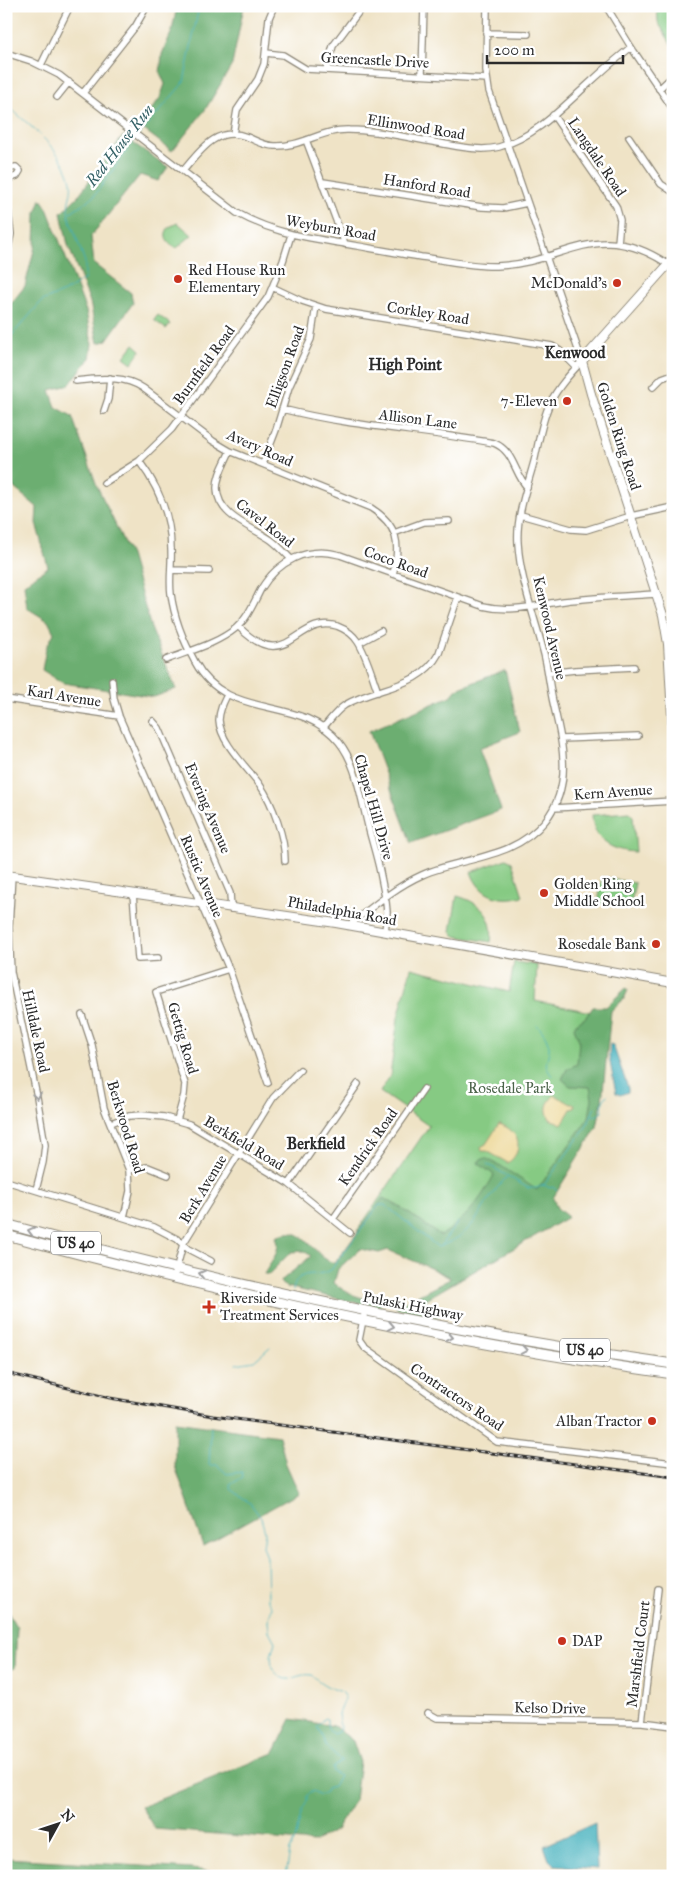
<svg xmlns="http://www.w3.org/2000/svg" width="679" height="1882" viewBox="0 0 679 1882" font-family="'IM FELL Great Primer',serif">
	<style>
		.green { fill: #86ca83; stroke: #587a57 }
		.forest { fill: #6cae71; stroke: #4c6c4e }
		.sand { fill: #eeda9e; stroke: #8c8264 }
		.water { fill: #3fafbb; stroke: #356d73 }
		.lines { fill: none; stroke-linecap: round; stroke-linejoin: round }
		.stream { stroke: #3fafbb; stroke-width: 1 }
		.minor-casing { stroke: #8d8778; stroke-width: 8 }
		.major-casing { stroke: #8d8778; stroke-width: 10 }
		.highway-casing { stroke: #8d8778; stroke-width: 11 }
		.minor { stroke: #fff; stroke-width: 5.5 }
		.major { stroke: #fff; stroke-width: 8 }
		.highway { stroke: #fff; stroke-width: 9 }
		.rail-casing { stroke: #2b2b2b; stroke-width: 3 }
		.rail { stroke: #fff; stroke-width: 1; stroke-dasharray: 4; stroke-linecap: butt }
		.oneway { stroke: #a0a0a0 }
		.poi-dot { fill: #c8321e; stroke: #fff; stroke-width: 2 }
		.labels { text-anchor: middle; stroke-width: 5; stroke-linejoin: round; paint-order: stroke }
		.shield { fill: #fff; stroke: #6b6b6b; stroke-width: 1 }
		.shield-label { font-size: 14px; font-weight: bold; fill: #2b2b2b }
		.street-label { font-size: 15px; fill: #2b2b2b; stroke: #fff }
		.poi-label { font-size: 15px; fill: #2b2b2b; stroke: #fff; text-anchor: start }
		.park-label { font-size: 15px; fill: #4b634a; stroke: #fff }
		.water-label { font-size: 16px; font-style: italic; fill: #336065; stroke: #fff }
		.neighbourhood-label { font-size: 16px; font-weight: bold; fill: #2b2b2b; stroke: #fff }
	</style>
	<rect width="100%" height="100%" fill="#fff"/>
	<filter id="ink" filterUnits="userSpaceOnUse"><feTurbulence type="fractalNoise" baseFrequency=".02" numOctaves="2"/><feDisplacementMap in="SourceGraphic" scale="10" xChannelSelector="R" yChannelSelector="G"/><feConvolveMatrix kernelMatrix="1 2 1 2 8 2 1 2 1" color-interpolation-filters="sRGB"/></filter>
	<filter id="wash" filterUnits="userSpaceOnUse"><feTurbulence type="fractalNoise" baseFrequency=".0096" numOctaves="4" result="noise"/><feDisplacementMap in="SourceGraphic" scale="20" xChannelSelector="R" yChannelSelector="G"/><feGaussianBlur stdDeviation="1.12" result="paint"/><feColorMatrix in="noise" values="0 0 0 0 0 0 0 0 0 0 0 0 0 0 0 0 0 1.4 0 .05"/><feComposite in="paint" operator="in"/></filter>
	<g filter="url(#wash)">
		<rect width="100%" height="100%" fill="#efe3c6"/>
		<path class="green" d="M657 6H673V47L658 22Z
			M178 223 192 235 177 248C167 245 162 236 169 227Z
			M158 315 170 324 166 329 154 320Z
			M134 344 141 350 132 363 124 357Z
			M629 812 633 816 636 852C612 851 593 841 592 815Z
			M506 859 512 862 523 896C500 902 480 897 471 872Z
			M602 877 635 883 630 909 598 903Z
			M457 896C480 902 495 917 491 942L454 936 451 931Z
			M514 962 537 965 535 1001 607 1015 598 1122 549 1198 456 1281 357 1231 429 1126 380 1092 390 1076 398 1018 411 968 509 992Z"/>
		<path class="forest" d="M177 6H244L232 65 205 110 172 151 139 126 160 98 165 84 160 73 162 54 172 31Z
			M123 136 168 167 158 181 140 175 91 236 94 264 131 293 133 303 106 341 98 343 90 302 68 245 61 213 78 196Z
			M41 199 47 208 86 311 92 344 90 358 69 385 50 390 56 407 72 416 97 486 130 555 151 628 176 689 154 697 63 683 42 670 46 648 54 633 48 621 27 608 24 584 48 567 36 523 37 507 14 488 9 473 6 471V310L25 286 35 246 36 213Z
			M505 670 520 732 479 748 501 810 411 843 369 731 451 696 457 689Z
			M626 988 628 990 624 999 611 1011 602 1101 597 1127 553 1198 557 1208 568 1217 426 1299V1309L440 1311 439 1317 397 1309 396 1307 450 1279 449 1276 388 1250 379 1253 360 1249 338 1269 334 1283C347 1294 362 1300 380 1300L382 1303 380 1306 353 1302 287 1287 281 1283 282 1280 311 1256 304 1251 291 1252 269 1274H264C271 1262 282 1250 276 1237 306 1220 312 1259 335 1263L383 1198 400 1207 441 1236C466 1218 479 1203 494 1175L478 1163 479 1161 485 1158 501 1166 537 1190 589 1117 592 1099 590 1087 570 1086 562 1079 567 1069 577 1064 579 1040 574 1028 576 1024 585 1018 593 1007H606Z
			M175 1422 279 1436 286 1464 299 1493 203 1546 175 1466Z
			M6 1609 17 1628 15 1668 6 1671Z
			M291 1719 334 1726 353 1741 360 1762 355 1800 336 1830 314 1842 155 1829 141 1807 274 1753Z
			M6 1858 192 1869 243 1876H10Z"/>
		<path class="sand" d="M555 1095 571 1104H575L574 1108 571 1109 562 1124 550 1119C544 1109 547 1102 555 1095Z
			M499 1124C519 1130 525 1150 508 1163L487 1151H482L481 1147 486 1144Z"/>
		<path class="water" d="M610 1044 613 1045 628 1088V1092L620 1095 616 1093 615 1088 609 1057Z
			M595 1823 597 1869 554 1865 549 1860 544 1846Z"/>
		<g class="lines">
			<path class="stream" d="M6 104C28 125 65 151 71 182 73 193 67 201 68 212
				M139 135 184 82 199 6
				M6 342 42 301 64 292 85 279V262L68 214 94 196 136 138
				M537 1025C543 1031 550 1042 549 1050 547 1064 543 1064 552 1076
				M593 1115 596 1116 602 1112 603 1101 607 1095
				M487 1164 528 1188H536L544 1185 585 1129 595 1107
				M544 1185 550 1188 553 1187 557 1191
				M441 1245 458 1222
				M293 1290C298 1266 316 1279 331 1270L379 1205H385L438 1247C481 1232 478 1205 507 1177
				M236 1364 254 1361 270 1347
				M211 1427 209 1465H217L227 1474 242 1472 243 1477 230 1485 231 1489 250 1503 261 1518 265 1532 263 1547 267 1557 268 1601 272 1607 268 1621 269 1631 275 1642 271 1656 272 1668C288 1690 293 1672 312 1675 320 1683 332 1690 342 1692L345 1696 338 1714 340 1728 338 1732 333 1734C327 1730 327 1726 327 1719L324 1718 317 1727 322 1735 325 1745 342 1761 332 1768 333 1772 339 1776 333 1787 327 1789 326 1792 320 1795 313 1791 307 1795V1802L302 1810 295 1840 290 1850 286 1876"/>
		</g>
	</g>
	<g filter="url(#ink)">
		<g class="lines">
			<defs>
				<path id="minor" d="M606 6 631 47 673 109
					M486 33 528 34
					M6 53 31 61 59 75 237 213C275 234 305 237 346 244 371 248 396 253 421 257 446 260 472 267 497 266 567 263 596 217 668 264
					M266 53 283 55 306 69 487 79
					M41 65 70 6
					M327 69 333 46 363 6
					M422 75 424 6
					M659 89 673 76
					M83 93 135 27 147 6
					M57 97 69 82
					M553 115 616 206 620 220 618 243
					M233 134 237 110 258 79 264 64 269 18 274 6
					M629 137 661 184 673 192
					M306 140 345 244
					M6 169 16 167 20 171 17 176 6 180
					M183 171C200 151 217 125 247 137 257 141 264 146 275 146 302 147 322 129 349 130 379 130 409 138 439 143 457 146 480 152 499 147 534 137 559 111 585 87 600 73 615 60 631 47
					M323 182 482 207 503 208 527 203
					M6 194 11 234 6 259
					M272 287 302 301 326 309 552 346 560 351 576 367
					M76 381C99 379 122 374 143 388L213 441 230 451 371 508C398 525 401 544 393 574
					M653 387 662 378 673 374
					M282 409C352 427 423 430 494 443 514 451 514 473 527 487
					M104 411 108 399 110 378
					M230 451C225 463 217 475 217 488 217 516 252 527 271 540 278 545 285 553 291 559
					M139 461C158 486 171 517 171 549 172 564 169 579 171 594 174 617 184 642 195 662 228 723 299 693 339 742 355 762 359 789 365 813 369 833 376 852 380 872 382 882 384 892 386 902L387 912 385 932
					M263 464 276 430 289 387 311 339 316 306
					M104 483 139 461 172 429 268 297 283 261 291 235
					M521 515 571 529 586 530 631 516 673 507
					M394 533 424 522 449 521
					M171 570 209 571
					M238 626C287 677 296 614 337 626 345 629 353 634 358 642 367 656 372 676 378 692
					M359 643 381 631
					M166 660C189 651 217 644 236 628 248 618 254 602 261 589 278 561 307 546 340 555L483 606C511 613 536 605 564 601 595 597 626 596 657 594
					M548 673 575 670 634 667
					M112 680 114 699 119 716 229 969 268 1083
					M227 695C223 703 219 711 219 720 220 743 248 768 260 785 273 804 285 838 285 861
					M6 699 119 716
					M153 721 159 728 230 893 231 909
					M323 728C330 720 336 711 345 705 377 686 420 689 439 653L458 597
					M561 739 638 736
					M554 808 673 801
					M12 875 9 927 11 972 37 1097 45 1145 43 1162 36 1190
					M133 894 138 959 158 958
					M348 926C371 908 395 887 422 875 465 856 513 860 545 821 574 785 562 742 553 702 549 684 548 667 543 650 534 615 520 579 518 543 516 515 528 485 535 458 539 440 542 420 550 403 558 387 570 374 582 361L489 91 486 70 487 6
					M82 1015 92 1045 104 1108 129 1170 130 1191 124 1217
					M177 1120 184 1095 185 1084 156 992 229 969
					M111 1123 129 1116 142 1115 164 1117 189 1124 289 1184 350 1233
					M129 1170 148 1167 168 1175
					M6 1181 154 1227 177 1239 188 1249 211 1261
					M289 1184 358 1084
					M333 1219 424 1089
					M174 1278 183 1244 273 1098 300 1070
					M365 1310 359 1340 364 1347 497 1442 673 1463
					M428 1713 437 1718 642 1722 673 1726
					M642 1722 658 1589"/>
				<path id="major" d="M673 259 582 361 591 394 663 615 668 644 673 734
					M6 875 336 923 673 983"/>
				<path id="highway" d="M6 1224C225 1285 448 1332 673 1364
					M6 1235C225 1294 448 1343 673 1374"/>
			</defs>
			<use href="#minor" class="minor-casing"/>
			<use href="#major" class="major-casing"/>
			<use href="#highway" class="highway-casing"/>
			<use href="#minor" class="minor"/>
			<use href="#major" class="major"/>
			<use href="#highway" class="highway"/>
			<defs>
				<path id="rail" d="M6 1373 110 1398 213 1416 673 1477"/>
			</defs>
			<use href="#rail" class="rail-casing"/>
			<use href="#rail" class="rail"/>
		</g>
		<defs><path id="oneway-chevron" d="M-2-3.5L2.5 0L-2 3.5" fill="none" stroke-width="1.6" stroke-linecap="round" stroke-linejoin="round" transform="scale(1.25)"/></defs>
		<g class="oneway">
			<use href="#oneway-chevron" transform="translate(37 1096) rotate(80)"/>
			<use href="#oneway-chevron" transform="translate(31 1231) rotate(-165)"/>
			<use href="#oneway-chevron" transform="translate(202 1274) rotate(-166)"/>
			<use href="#oneway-chevron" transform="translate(391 1326) rotate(11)"/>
			<use href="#oneway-chevron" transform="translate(450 1337) rotate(11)"/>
			<use href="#oneway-chevron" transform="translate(524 1350) rotate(10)"/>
		</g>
	</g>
	<g class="poi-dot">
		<circle cx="178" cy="279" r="5"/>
		<circle cx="617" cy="283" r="5"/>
		<circle cx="567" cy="401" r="5"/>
		<circle cx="544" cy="893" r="5"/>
		<circle cx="656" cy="944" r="5"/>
		<path d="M206.5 1299.5h5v5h5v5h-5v5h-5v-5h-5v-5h5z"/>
		<circle cx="652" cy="1421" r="5"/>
		<circle cx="562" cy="1641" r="5"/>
	</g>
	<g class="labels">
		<g class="shield">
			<rect x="51" y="1231.5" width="50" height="23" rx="4"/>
			<rect x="560" y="1338.5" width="50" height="23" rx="4"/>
		</g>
		<g class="shield-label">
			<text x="76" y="1248">US 40</text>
			<text x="585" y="1355">US 40</text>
		</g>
		<g class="street-label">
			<text transform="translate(375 60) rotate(3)" y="5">Greencastle Drive</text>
			<text transform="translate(416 127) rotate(9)" y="5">Ellinwood Road</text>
			<text transform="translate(597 157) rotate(56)" y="5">Langdale Road</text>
			<text transform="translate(427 186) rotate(9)" y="5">Hanford Road</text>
			<text transform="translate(331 228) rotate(10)" y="5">Weyburn Road</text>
			<text transform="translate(428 313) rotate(9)" y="5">Corkley Road</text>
			<text transform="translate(204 365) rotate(-54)" y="5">Burnfield Road</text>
			<text transform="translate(285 367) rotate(-70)" y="5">Elligson Road</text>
			<text transform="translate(418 419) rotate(7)" y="5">Allison Lane</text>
			<text transform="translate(619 436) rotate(72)" y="5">Golden Ring Road</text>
			<text transform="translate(260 448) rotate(24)" y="5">Avery Road</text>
			<text transform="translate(265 523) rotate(38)" y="5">Cavel Road</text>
			<text transform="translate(396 562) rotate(20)" y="5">Coco Road</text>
			<text transform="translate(550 628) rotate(77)" y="5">Kenwood Avenue</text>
			<text transform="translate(64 696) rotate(9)" y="5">Karl Avenue</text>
			<text transform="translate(613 792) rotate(-4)" y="5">Kern Avenue</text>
			<text transform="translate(374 807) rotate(74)" y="5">Chapel Hill Drive</text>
			<text transform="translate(208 808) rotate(67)" y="5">Evering Avenue</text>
			<text transform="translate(202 876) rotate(67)" y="5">Rustic Avenue</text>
			<text transform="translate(342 911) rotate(10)" y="5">Philadelphia Road</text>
			<text transform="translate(36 1031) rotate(78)" y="5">Hilldale Road</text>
			<text transform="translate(183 1038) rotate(73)" y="5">Gettig Road</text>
			<text transform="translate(126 1127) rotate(73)" y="5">Berkwood Road</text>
			<text transform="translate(244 1143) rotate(31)" y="5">Berkfield Road</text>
			<text transform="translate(368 1147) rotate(-55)" y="5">Kendrick Road</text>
			<text transform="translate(203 1189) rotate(-59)" y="5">Berk Avenue</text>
			<text transform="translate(413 1306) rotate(11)" y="5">Pulaski Highway</text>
			<text transform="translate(457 1397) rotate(34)" y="5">Contractors Road</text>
			<text transform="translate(638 1654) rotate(-83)" y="5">Marshfield Court</text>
			<text transform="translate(550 1708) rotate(1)" y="5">Kelso Drive</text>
		</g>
		<g class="poi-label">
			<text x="188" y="275">Red House Run<tspan x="188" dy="17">Elementary</tspan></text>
			<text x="607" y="288" text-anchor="end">McDonald's</text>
			<text x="557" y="406" text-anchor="end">7-Eleven</text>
			<text x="554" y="889">Golden Ring<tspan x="554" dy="17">Middle School</tspan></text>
			<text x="646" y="949" text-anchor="end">Rosedale Bank</text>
			<text x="220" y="1303">Riverside<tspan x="220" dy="17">Treatment Services</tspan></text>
			<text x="642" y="1426" text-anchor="end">Alban Tractor</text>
			<text x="572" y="1646">DAP</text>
		</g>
		<g class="park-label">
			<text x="510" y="1093">Rosedale Park</text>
		</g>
		<g class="water-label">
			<text transform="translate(119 145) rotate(-52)" y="6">Red House Run</text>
		</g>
		<g class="neighbourhood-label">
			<text x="575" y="358">Kenwood</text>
			<text x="405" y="370">High Point</text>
			<text x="316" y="1149">Berkfield</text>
		</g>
	</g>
	<rect width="679" height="1882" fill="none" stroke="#fff" stroke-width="25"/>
	<g transform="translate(58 1824) rotate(50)" stroke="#ffffff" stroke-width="4" paint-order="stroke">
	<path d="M0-4L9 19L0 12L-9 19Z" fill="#2b2b2b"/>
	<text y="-8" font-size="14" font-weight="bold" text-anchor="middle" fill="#2b2b2b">N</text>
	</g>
	<path d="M487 55v8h136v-8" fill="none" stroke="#2b2b2b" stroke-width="2.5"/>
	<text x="494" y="55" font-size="15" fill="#2b2b2b" stroke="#ffffff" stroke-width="4" paint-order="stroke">200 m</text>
</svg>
